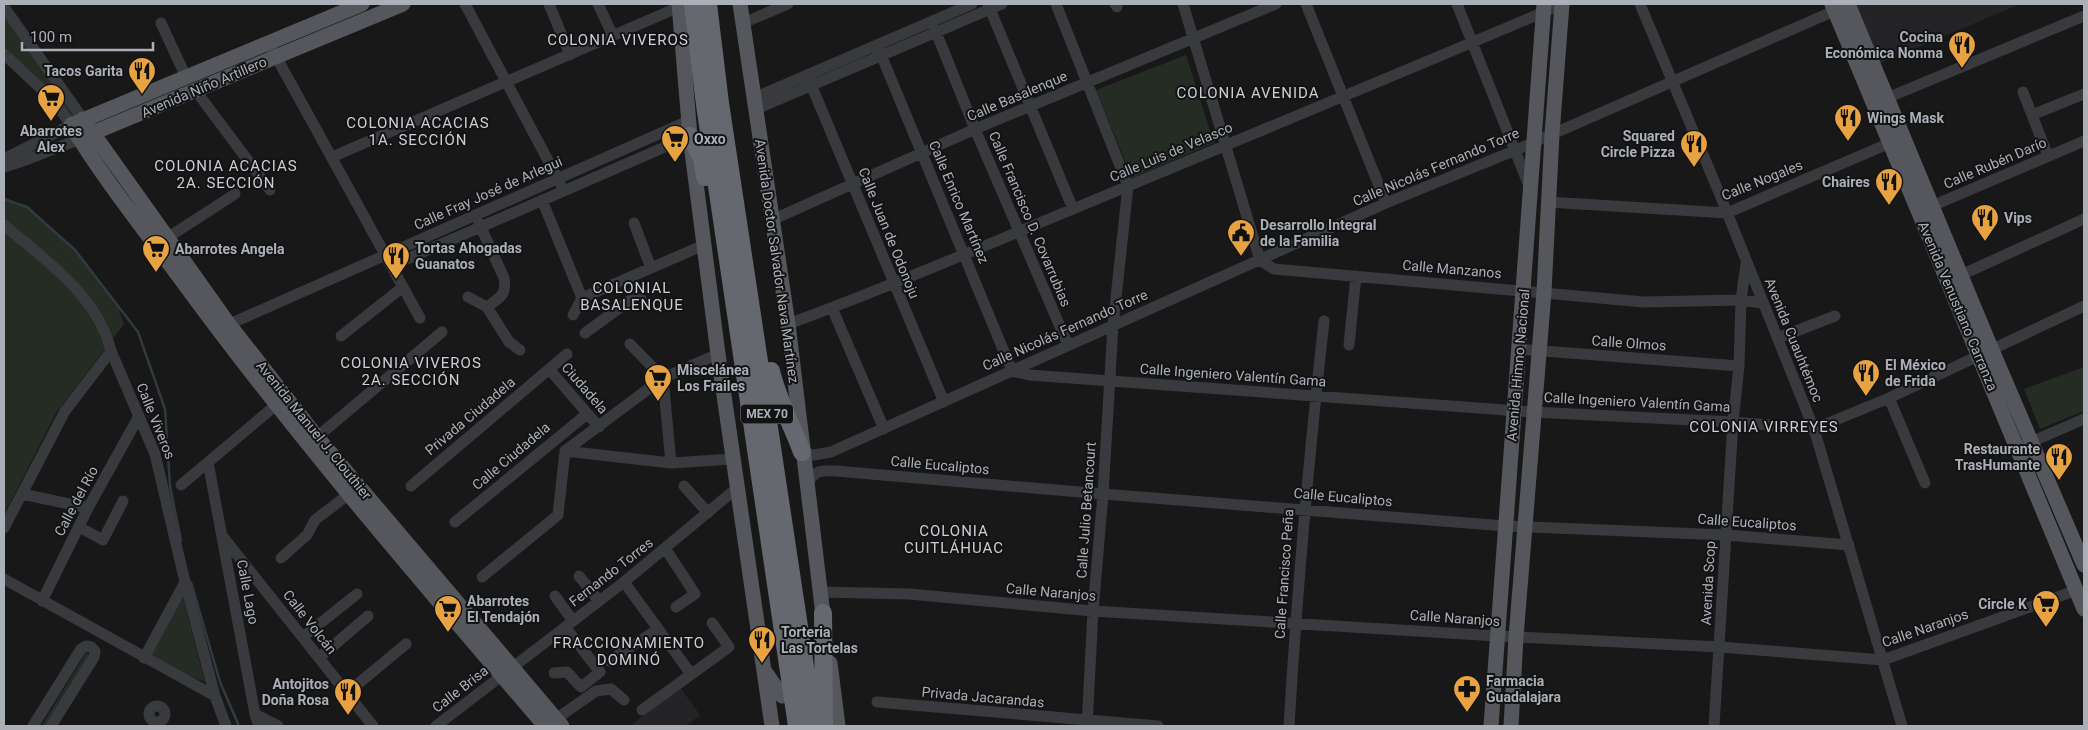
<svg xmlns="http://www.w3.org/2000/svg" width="2088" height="730" viewBox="0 0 2088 730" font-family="Roboto,sans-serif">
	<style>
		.built { fill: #242426 }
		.green { fill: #242c24 }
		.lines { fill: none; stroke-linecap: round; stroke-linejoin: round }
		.stream { stroke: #303a3f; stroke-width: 2.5 }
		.minor { stroke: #393a3e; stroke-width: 11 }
		.major { stroke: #55575d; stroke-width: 15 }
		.highway { stroke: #65696f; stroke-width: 18 }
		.labels { text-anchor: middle; stroke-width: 4; stroke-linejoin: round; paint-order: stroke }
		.shield { fill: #131314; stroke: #7d8187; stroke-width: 1 }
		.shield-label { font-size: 12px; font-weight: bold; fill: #abb0b8 }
		.poi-label { font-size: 14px; font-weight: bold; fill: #abb0b8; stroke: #131314; text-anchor: start }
		.street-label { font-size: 14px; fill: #abb0b8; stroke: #131314 }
		.neighbourhood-label { font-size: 15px; letter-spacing: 1px; fill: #cbcfd5; stroke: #131314 }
	</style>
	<rect width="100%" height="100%" fill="#181819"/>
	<path class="built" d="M1848 4H2020L1874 66Z
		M680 687 700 715 686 726H630Z"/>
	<path class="green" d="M4 12 78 120 74 122 4 50Z
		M1186 55 1214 143 1132 178 1096 90Z
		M4 200 27 208 76 251 118 306 124 324 56 413 4 515Z
		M2084 367V411L2040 429 2024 389Z
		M183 597 205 682 149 659Z
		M86 653 91 656 49 726H41Z"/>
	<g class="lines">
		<path class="stream" d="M4 199 27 207 75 250 138 332 165 409 170 486 181 540
			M191 582 220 682 239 726"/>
		<path class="minor" d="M465 4 560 183
			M549 4 570 55
			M598 4 613 36
			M988 4 1073 209
			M1056 4 1128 186 1113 326 1103 494 1093 611 1087 726
			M1115 4 1117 7
			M1183 4 1260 260 1274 269 1644 302 1741 300 1763 303
			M1306 4 1386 203
			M1457 4 1529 186
			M1640 4 1720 195 1814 429 1902 726
			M4 7 83 119
			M932 22 975 129 1068 345
			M161 23 186 77
			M743 23 788 4
			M877 45 1012 371 1029 375 1533 412 1733 422 1814 429 1889 398 2084 306
			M273 51 420 318
			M4 54 55 102 71 125 4 159
			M807 75 944 402
			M196 91 270 190
			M2023 92 2048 156
			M754 98 972 4
			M1887 98 2084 16
			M756 109 1002 4
			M2032 115 2084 94
			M332 157 679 7
			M4 167 20 162 80 139
			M542 200 582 298
			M1548 202 1727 213 1890 143
			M1925 209 2084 141
			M772 220 975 129 1276 4
			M479 223 504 278C507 296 500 297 487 307
			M634 223 651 268
			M4 225C44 259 98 296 111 351L155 454 185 582 215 696 226 726
			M167 238 235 194
			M391 266 690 136
			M1961 275 2084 219
			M468 297 487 307 509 342 520 350
			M582 298 704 245
			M832 308 884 429
			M573 315 582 298
			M788 324C885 289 979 248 1073 209 1237 141 1400 73 1563 4
			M223 327 688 121
			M585 333 629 301 641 299
			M341 336 403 287
			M1778 338 1835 316
			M630 344 663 378 671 463
			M1349 345 1356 276
			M1518 349 1739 366
			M549 369 599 427
			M1889 398 1925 483
			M317 437 442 332
			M2024 445 2084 419
			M565 451 663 378 718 354
			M565 451 671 463 733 459
			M802 452 814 455 831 452 1386 203 1516 150 1834 11
			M208 462 255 714 259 726
			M181 485 276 405
			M806 485C816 470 819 470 836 471L1103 494 1505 526 1726 535 1849 545
			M411 486 567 354
			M684 486 708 513
			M22 494 88 508
			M455 522 587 414
			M79 527 103 540 123 501
			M4 528 65 411 111 351
			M223 537 373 726
			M665 548 695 594 676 607
			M281 558 307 535 315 520 349 494
			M579 576 599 601
			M482 577 558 515 565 451
			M4 579 215 696
			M624 582 691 674
			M820 592 909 594 1093 611 1497 636 1720 647 1883 660 2077 590
			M555 596 573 621
			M42 601 88 508 139 416
			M303 637 357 594
			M144 658 185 582
			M319 658 368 616
			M609 661 658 629
			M554 673 567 672 581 687 600 672 565 627
			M347 693 406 644
			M877 702 1158 726
			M149 714a8 8 0 1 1 16 0a8 8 0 1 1-16 0Z
			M642 710 729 647 712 623
			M255 714 278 726
			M556 719 596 691 611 689 624 700
			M33 726 81 649 86 646 91 647 95 651 94 657 51 726
			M436 726 624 582 737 488
			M1289 726C1297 591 1309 456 1324 321
			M1714 726 1733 422 1739 366 1741 300 1746 264"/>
		<path class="major" d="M362 4 71 125C103 178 143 228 180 278 294 434 420 580 545 726
			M679 4 690 136 718 354 772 726
			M740 4 788 324 824 623
			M1832 4 2084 609
			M1848 4 1991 348 2084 565
			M83 119 228 323 317 437 562 726
			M83 137 403 4
			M830 663 838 726
			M766 673 782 696
			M1491 726 1544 4
			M1511 726 1516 637 1544 292 1552 134 1562 4"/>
		<path class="highway" d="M693 4 705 105 797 726
			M708 4 720 103 814 726
			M690 136 702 158 705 177
			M771 371C778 400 792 425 802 452
			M823 613 824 726"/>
	</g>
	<defs>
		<symbol id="restaurant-pin" viewBox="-11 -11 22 30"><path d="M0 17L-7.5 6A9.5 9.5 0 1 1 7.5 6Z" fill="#e7a241" stroke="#131314"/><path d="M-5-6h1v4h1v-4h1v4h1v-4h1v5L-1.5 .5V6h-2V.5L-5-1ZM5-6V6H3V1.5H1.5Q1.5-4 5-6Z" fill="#111"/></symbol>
		<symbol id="supermarket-pin" viewBox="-11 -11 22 30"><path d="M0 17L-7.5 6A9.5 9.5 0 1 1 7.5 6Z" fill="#e7a241" stroke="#131314"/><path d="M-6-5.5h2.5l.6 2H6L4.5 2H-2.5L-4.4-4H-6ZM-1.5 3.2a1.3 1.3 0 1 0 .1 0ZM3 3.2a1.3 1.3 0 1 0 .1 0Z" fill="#111"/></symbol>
		<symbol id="civic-pin" viewBox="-11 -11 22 30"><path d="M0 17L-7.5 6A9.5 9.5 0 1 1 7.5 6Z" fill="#e7a241" stroke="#131314"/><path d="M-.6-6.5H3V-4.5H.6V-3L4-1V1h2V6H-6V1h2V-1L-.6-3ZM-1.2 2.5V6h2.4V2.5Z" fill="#111"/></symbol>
		<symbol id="pharmacy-pin" viewBox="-11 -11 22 30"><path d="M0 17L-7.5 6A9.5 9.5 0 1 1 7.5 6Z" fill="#e7a241" stroke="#131314"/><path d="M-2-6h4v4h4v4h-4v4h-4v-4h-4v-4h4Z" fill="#111"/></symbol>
	</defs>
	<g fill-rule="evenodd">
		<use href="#restaurant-pin" x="1946" y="29" width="32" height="43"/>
		<use href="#restaurant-pin" x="126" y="55" width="32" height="43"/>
		<use href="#supermarket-pin" x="35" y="82" width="32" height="43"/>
		<use href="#restaurant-pin" x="1832" y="102" width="32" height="43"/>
		<use href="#supermarket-pin" x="659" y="123" width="32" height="43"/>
		<use href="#restaurant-pin" x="1678" y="128" width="32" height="43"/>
		<use href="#restaurant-pin" x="1873" y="166" width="32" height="43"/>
		<use href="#restaurant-pin" x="1969" y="202" width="32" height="43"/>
		<use href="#civic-pin" x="1225" y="217" width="32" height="43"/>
		<use href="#supermarket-pin" x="140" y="233" width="32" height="43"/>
		<use href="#restaurant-pin" x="380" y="240" width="32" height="43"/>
		<use href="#restaurant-pin" x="1850" y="357" width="32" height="43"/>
		<use href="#supermarket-pin" x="642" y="362" width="32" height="43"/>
		<use href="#restaurant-pin" x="2043" y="441" width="32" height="43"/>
		<use href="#supermarket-pin" x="2030" y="588" width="32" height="43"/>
		<use href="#supermarket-pin" x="432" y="593" width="32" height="43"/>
		<use href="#restaurant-pin" x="746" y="624" width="32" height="43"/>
		<use href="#pharmacy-pin" x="1451" y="673" width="32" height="43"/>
		<use href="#restaurant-pin" x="332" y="676" width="32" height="43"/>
	</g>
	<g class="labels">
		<rect class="shield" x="741" y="404.5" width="52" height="19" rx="4"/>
		<g class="shield-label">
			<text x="767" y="418">MEX 70</text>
		</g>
		<g class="poi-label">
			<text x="1943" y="42" text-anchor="end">Cocina<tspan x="1943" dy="16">Económica Nonma</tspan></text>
			<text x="123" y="76" text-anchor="end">Tacos Garita</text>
			<text x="1867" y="123">Wings Mask</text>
			<text x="51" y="136" text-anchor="middle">Abarrotes<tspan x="51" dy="16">Alex</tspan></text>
			<text x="1675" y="141" text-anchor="end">Squared<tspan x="1675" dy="16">Circle Pizza</tspan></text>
			<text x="694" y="144">Oxxo</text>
			<text x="1870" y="187" text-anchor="end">Chaires</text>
			<text x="2004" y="223">Vips</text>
			<text x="1260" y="230">Desarrollo Integral<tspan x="1260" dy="16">de la Familia</tspan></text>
			<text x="415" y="253">Tortas Ahogadas<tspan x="415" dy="16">Guanatos</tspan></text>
			<text x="175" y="254">Abarrotes Angela</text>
			<text x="1885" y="370">El México<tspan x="1885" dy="16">de Frida</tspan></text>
			<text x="677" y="375">Miscelánea<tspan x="677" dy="16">Los Frailes</tspan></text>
			<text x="2040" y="454" text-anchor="end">Restaurante<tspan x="2040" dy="16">TrasHumante</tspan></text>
			<text x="467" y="606">Abarrotes<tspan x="467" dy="16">El Tendajón</tspan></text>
			<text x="2027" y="609" text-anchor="end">Circle K</text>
			<text x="781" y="637">Torteria<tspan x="781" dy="16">Las Tortelas</tspan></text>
			<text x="1486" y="686">Farmacia<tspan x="1486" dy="16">Guadalajara</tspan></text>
			<text x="329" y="689" text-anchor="end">Antojitos<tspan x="329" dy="16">Doña Rosa</tspan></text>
		</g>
		<g class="street-label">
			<text transform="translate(204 87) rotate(-23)" y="5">Avenida Niño Artillero</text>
			<text transform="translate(1017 96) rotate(-23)" y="5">Calle Basalenque</text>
			<text transform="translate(1171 152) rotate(-23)" y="5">Calle Luis de Velasco</text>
			<text transform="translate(1995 163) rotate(-23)" y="5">Calle Rubén Darío</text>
			<text transform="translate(1436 167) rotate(-23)" y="5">Calle Nicolás Fernando Torre</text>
			<text transform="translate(1762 180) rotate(-22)" y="5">Calle Nogales</text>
			<text transform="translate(488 193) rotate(-24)" y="5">Calle Fray José de Arlegui</text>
			<text transform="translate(959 202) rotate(67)" y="5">Calle Enrico Martínez</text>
			<text transform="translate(1030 219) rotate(67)" y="5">Calle Francisco D. Covarrubias</text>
			<text transform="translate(889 233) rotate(68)" y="5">Calle Juan de Odonoju</text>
			<text transform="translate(777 261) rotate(82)" y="5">Avenida Doctor Salvador Nava Martínez</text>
			<text transform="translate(1452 269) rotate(5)" y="5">Calle Manzanos</text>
			<text transform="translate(1958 306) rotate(67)" y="5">Avenida Venustiano Carranza</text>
			<text transform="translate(1065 330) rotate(-24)" y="5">Calle Nicolás Fernando Torre</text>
			<text transform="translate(1794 340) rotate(68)" y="5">Avenida Cuauhtémoc</text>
			<text transform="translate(1629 343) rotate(4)" y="5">Calle Olmos</text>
			<text transform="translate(1518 365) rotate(-85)" y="5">Avenida Himno Nacional</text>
			<text transform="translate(1233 375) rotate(4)" y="5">Calle Ingeniero Valentín Gama</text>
			<text transform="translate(585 388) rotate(49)" y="5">Ciudadela</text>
			<text transform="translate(1637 402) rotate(3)" y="5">Calle Ingeniero Valentín Gama</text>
			<text transform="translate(470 416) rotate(-40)" y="5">Privada Ciudadela</text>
			<text transform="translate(156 421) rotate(68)" y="5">Calle Viveros</text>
			<text transform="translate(314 430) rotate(51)" y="5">Avenida Manuel J. Clouthier</text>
			<text transform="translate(511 456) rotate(-40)" y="5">Calle Ciudadela</text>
			<text transform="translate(940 465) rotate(5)" y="5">Calle Eucaliptos</text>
			<text transform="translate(1343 497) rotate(5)" y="5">Calle Eucaliptos</text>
			<text transform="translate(76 501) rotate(-62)" y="5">Calle del Río</text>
			<text transform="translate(1086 510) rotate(-86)" y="5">Calle Julio Betancourt</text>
			<text transform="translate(1747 522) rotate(4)" y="5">Calle Eucaliptos</text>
			<text transform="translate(611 572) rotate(-38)" y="5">Fernando Torres</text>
			<text transform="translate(1284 574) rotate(-86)" y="5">Calle Francisco Peña</text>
			<text transform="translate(1708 583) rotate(-87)" y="5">Avenida Scop</text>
			<text transform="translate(248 592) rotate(79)" y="5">Calle Lago</text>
			<text transform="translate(1051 592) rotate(5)" y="5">Calle Naranjos</text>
			<text transform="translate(1455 618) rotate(4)" y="5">Calle Naranjos</text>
			<text transform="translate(310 622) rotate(52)" y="5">Calle Volcán</text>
			<text transform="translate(1925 628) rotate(-19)" y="5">Calle Naranjos</text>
			<text transform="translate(460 689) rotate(-38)" y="5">Calle Brisa</text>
			<text transform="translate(983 697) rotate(5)" y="5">Privada Jacarandas</text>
		</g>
		<g class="neighbourhood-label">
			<text x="618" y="45">COLONIA VIVEROS</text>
			<text x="1248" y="98">COLONIA AVENIDA</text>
			<text x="418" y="128">COLONIA ACACIAS<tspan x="418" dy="17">1A. SECCIÓN</tspan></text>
			<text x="226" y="171">COLONIA ACACIAS<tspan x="226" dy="17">2A. SECCIÓN</tspan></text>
			<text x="632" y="293">COLONIAL<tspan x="632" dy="17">BASALENQUE</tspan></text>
			<text x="411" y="368">COLONIA VIVEROS<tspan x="411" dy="17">2A. SECCIÓN</tspan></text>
			<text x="1764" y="432">COLONIA VIRREYES</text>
			<text x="954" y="536">COLONIA<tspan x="954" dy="17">CUITLÁHUAC</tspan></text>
			<text x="629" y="648">FRACCIONAMIENTO<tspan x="629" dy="17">DOMINÓ</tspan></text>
		</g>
	</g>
	<rect width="2088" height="730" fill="none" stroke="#abb0b8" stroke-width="10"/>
	<path d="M22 42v8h131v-8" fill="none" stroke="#abb0b8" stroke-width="2.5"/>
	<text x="30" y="42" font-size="15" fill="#abb0b8" stroke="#131314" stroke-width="4" paint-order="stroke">100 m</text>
</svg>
